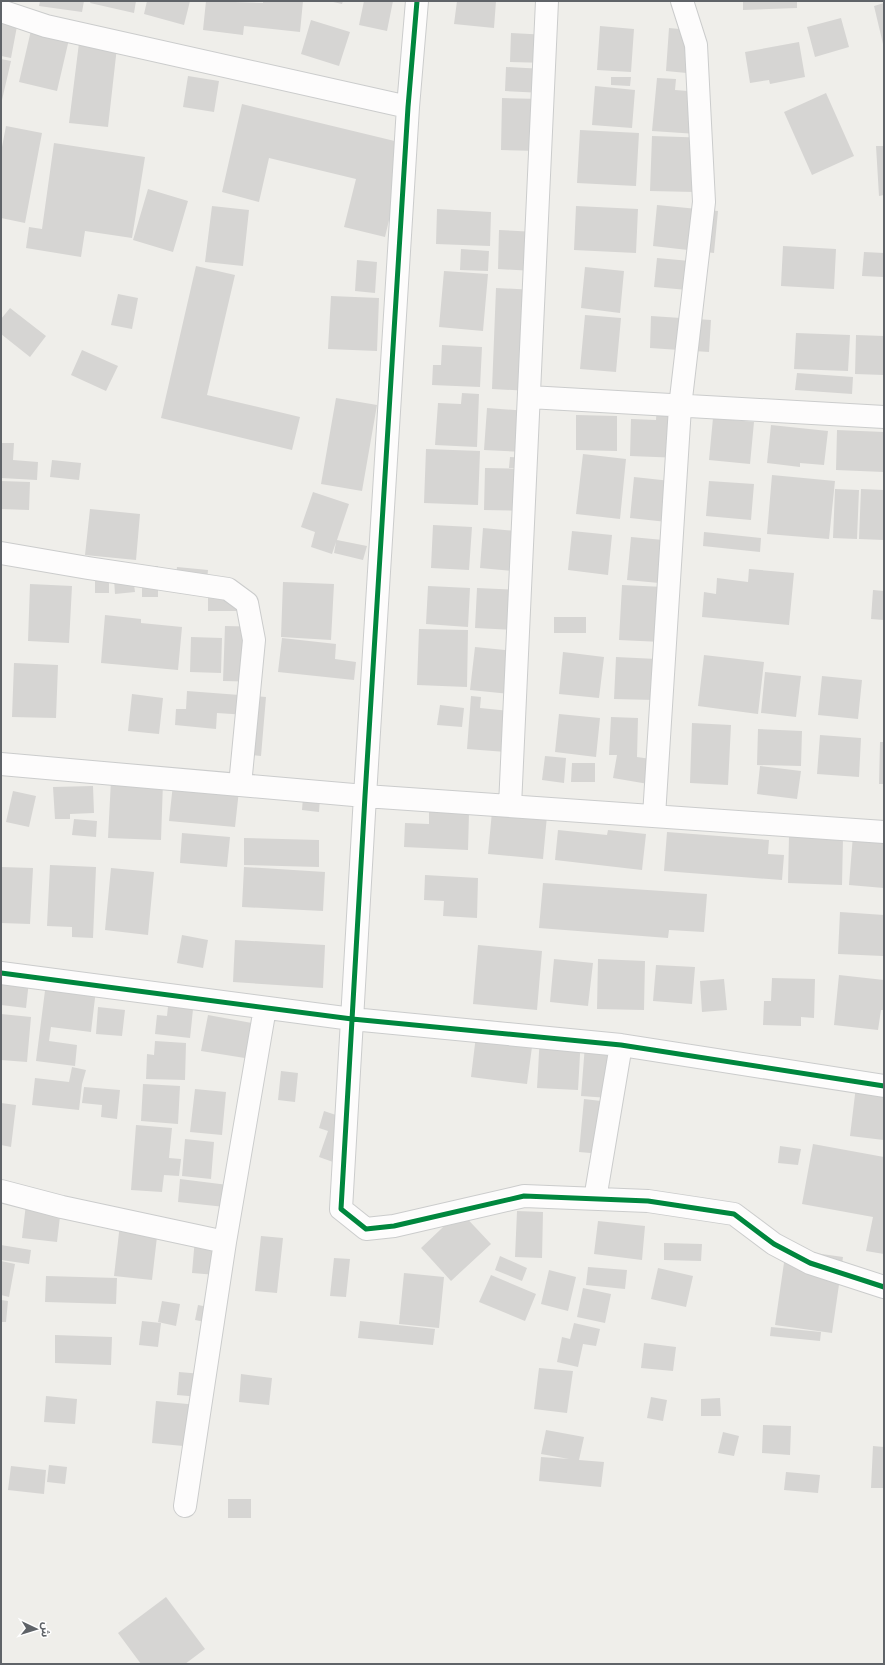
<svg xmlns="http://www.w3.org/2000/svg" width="885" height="1665" viewBox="0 0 885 1665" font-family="'Open Sans','Noto Sans Arabic',sans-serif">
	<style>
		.building { fill: #d6d5d3 }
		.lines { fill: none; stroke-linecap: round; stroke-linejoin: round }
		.street-casing { stroke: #cbcccc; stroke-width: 24 }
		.street { stroke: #fdfcfc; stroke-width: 22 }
		.cycleway-casing { stroke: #fff; stroke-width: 8 }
		.cycleway { stroke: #00873e; stroke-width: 5 }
	</style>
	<rect width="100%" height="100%" fill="#efeeea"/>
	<path class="building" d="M40 1H84L82 12 39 6Z
		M91 1H136L134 13 90 3Z
		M147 1H190L184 25 144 14Z
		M206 1 263 3V1H303L300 32 244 26 243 35 203 30Z
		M329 1H343L342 4Z
		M364 1H393L387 31 359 25Z
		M457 1H496L494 28 454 24Z
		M743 1H797V8L743 10Z
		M884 3V44H883L874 6Z
		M1 17 18 21 11 58 1 56Z
		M841 18 849 47 815 57 807 27Z
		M311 20 350 32 339 66 301 54Z
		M32 26 70 35 57 91 19 82Z
		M600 26 634 29 631 72 597 70Z
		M669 28 701 31 697 74 666 71Z
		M511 33 549 35 548 63 510 62Z
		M799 42 805 77 770 84 769 80 750 83 745 52Z
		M79 43 117 47 108 127 69 123Z
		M1 59 11 61 2 100H1Z
		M506 67 544 69 543 93 505 91Z
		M188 76 219 81 214 112 183 107Z
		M611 77H631L630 86 611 85Z
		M657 78 676 79 675 90 701 92 697 134 652 131Z
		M595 86 635 90 632 128 592 125Z
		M826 93 854 156 812 175 784 112Z
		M502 98 542 99 540 151 501 150Z
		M242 104 407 144 385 237 344 227 356 179 269 158 259 202 222 192Z
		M6 126 42 133 25 223 1 218V147H2Z
		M580 130 639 133 636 186 577 183Z
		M652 136 711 138 695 192 650 191Z
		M54 143 145 157 132 238 85 231 81 257 26 248 29 227 42 229Z
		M876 146H884V195L879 196Z
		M148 189 188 201 173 252 133 240Z
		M657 205 718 211 714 253 653 246Z
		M212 206 249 210 243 266 205 262Z
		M576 206 638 209 636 253 574 250Z
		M437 209 491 212 490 246 436 244Z
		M499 230 536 232 534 271 498 269Z
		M783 246 836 249 834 289 781 286Z
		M461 249 489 251 488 271 460 270Z
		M864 252 884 253V277L862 276Z
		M657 258 701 262 699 291 654 287Z
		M357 260 377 262 375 293 355 291Z
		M196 266 235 275 207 395 300 417 292 450 161 418Z
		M585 267 624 271 620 313 581 308Z
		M444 271 488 274 483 331 439 327Z
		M496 288 535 290 529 391 492 389Z
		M118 294 138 298 132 329 111 325Z
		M331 296 379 298 377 351 328 349Z
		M10 308 46 336 30 357 1 334V319Z
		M585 315 621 318 616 372 580 369Z
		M651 316 711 320 709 352 650 348Z
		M796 333 850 335 848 371 794 369Z
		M856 335 884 336V375L855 374Z
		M442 345 482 347 480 387 432 385 433 365H441Z
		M82 350 118 366 106 391 71 375Z
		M797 373 853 377 852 394 795 390Z
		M462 393 479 394 477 447 435 445 438 403 461 404Z
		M336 398 377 405 362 491 321 484Z
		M657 403 682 404 681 458 630 456 631 419 656 420Z
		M487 408 529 411 526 452 484 450Z
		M576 415 617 416V451L576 450Z
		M713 418 754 422 750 464 709 460Z
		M771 425 828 431 824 465 800 463V467L767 463Z
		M837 430 884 432V472L836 470Z
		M1 443H14L13 460 38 462 37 480 1 478Z
		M426 449 480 451 478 505 424 503Z
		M583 454 626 459 620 519 576 514Z
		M510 457 530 458V468H509Z
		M52 460 81 463 79 480 50 477Z
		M485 468 528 469 527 511 484 510Z
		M772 475 835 481 829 539 767 534Z
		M634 477 671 481 667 522 630 518Z
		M1 481 30 482 29 510 1 509Z
		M709 481 754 484 751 520 706 516Z
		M835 489 859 490 857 539 833 538Z
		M861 489 884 490V540L859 539Z
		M313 492 349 504 337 540 367 546 363 560 334 553 336 542 332 554 311 547 315 532 301 527Z
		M90 509 140 514 136 560 85 555Z
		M433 525 472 527 469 570 431 568Z
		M483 528 527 532 524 572 480 568Z
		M572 531 612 535 608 575 568 570Z
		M704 532 761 538 760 552 703 546Z
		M631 537 674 541 670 584 627 580Z
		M142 566H158V597H142Z
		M177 567 208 570 207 580 176 577Z
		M749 569 794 573 789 625 702 617 704 592 716 594 717 578 748 582Z
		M95 572H109V593H95Z
		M133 577 135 592 115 594 114 579Z
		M283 582 334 584 331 640 281 637Z
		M30 584 72 586 69 643 28 641Z
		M208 585H241V611H208Z
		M622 585 664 587 662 642 619 640Z
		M428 586 470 588 468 627 426 624Z
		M477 588 518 590 515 630 475 628Z
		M873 590 884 591V620L871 619Z
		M105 615 141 619V623L182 627 178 670 101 663Z
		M554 617H586V633H554Z
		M225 626 263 627 261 682 223 681Z
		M419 629 468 630 467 687 417 685Z
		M191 637 222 638 221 673 190 672Z
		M282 638 336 644 335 659 356 662 354 680 278 672Z
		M475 647 516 651 511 694 470 690Z
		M563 652 604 657 599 698 559 694Z
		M704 655 764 662 758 714 698 706Z
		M616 657 657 659 655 700 614 699Z
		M14 663 58 665 56 718 12 717Z
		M765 672 801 676 796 717 761 713Z
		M822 676 862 680 858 719 818 715Z
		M187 691 266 697 261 756 244 754 247 715 217 713 216 729 175 725 176 709H186Z
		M132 694 163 698 159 734 128 731Z
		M471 696 481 697 480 708 510 711 506 752 467 749Z
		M440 705 464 708 462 727 437 725Z
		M559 714 600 718 596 757 555 752Z
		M611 717 638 718 637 757 665 761 660 786 613 778 617 755H609Z
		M692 723 731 725 728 785 690 783Z
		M758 729 802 731 801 766 757 765Z
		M820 735 861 738 859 777 817 774Z
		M880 742H884V784H879Z
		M545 756 566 758 564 783 542 780Z
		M572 763H595V782H571Z
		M760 766 801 771 797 799 757 794Z
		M174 775 240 781 235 827 169 821Z
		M111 780 163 782 161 840 108 838Z
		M93 786 94 813 70 814V819H55L53 787Z
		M13 791 36 796 29 827 6 822Z
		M303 797 320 798 319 812 302 810Z
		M493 801 548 805 543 859 488 854Z
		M429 811 469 813 468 850 404 847 405 823 429 824Z
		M74 819 97 821 96 837 72 835Z
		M558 830 607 835 608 830 646 834 642 870 555 860Z
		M667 832 769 840 768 854 784 855 782 880 664 871Z
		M182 833 230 837 227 867 180 863Z
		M853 835 884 838V888L849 885Z
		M789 836 843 838 842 885 788 883Z
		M244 838 319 840V867L244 865Z
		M50 865 96 867 93 938 72 937V927L47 926Z
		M1 867 33 868 30 924 1 923Z
		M244 867 325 872 323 911 242 907Z
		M111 868 154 872 148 935 105 930Z
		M425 875 478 878 477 918 443 916 444 901 424 900Z
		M543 883 707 894 704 932 669 930 668 938 539 928Z
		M840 912 884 915 883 956 838 954Z
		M182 935 208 940 203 968 177 963Z
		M235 940 325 945 323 988 233 982Z
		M478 945 542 951 537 1010 473 1004Z
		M554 959 593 963 588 1006 550 1002Z
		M598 959 645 961 644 1010 597 1009Z
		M656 965 695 967 692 1004 653 1001Z
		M47 975 97 981 91 1032 51 1027 49 1041 77 1045 75 1066 36 1061Z
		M839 975 884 980V1010H881L878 1030 834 1025Z
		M1 978 29 981 26 1008 1 1005Z
		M772 978 815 979 814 1018 801 1017V1026L763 1025 764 1001H771Z
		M724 979 727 1010 702 1012 700 981Z
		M169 997 194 1000 190 1038 155 1034 157 1015 167 1016Z
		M98 1007 125 1010 122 1036 96 1034Z
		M1 1014 31 1017 27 1062 1 1060Z
		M208 1015 257 1024 251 1059 201 1051Z
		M478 1019 522 1024 520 1046 532 1047 527 1084 471 1077Z
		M540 1035 581 1037 578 1090 537 1088Z
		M155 1041 186 1043 185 1080 146 1079 147 1054 154 1055Z
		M585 1045 627 1049 623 1099 581 1096Z
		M72 1067 86 1070 82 1084 79 1110 32 1105 35 1078 69 1082Z
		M281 1071 298 1073 295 1102 278 1100Z
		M857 1078 884 1082V1140L850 1136Z
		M143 1084 180 1086 178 1124 141 1121Z
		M84 1087 120 1090 117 1119 101 1117 102 1105 82 1103Z
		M195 1089 226 1092 222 1135 190 1132Z
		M584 1099 618 1103 613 1155 579 1152Z
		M1 1103 16 1105 11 1147 1 1145Z
		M324 1111 348 1119 333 1162 319 1157 328 1131 319 1128Z
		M136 1125 172 1128 169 1158 181 1159 179 1176 164 1175 162 1192 131 1190Z
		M185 1139 214 1142 211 1179 182 1176Z
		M813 1144 884 1157V1254L866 1251 873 1217 802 1204Z
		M780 1146 801 1149 798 1165 778 1163Z
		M180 1179 228 1185 225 1207 178 1202Z
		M26 1204 61 1208 57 1242 22 1238Z
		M460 1211 491 1244 451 1281 421 1248Z
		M517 1211 543 1212 542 1258 515 1257Z
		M598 1221 645 1226 642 1260 594 1254Z
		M120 1224 158 1228 152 1280 114 1276Z
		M261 1236 283 1238 277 1293 255 1291Z
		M195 1238 232 1241 229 1276 192 1273Z
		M664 1243 702 1244 701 1261 664 1260Z
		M1 1245 31 1250 29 1264 1 1260Z
		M786 1249 843 1257 832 1333 775 1325Z
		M500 1256 527 1268 522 1281 495 1270Z
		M334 1258 350 1259 346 1297 330 1296Z
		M1 1261 15 1264 9 1297 1 1295Z
		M588 1267 627 1270 625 1289 586 1285Z
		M658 1268 693 1276 686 1307 651 1299Z
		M549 1270 576 1277 568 1311 541 1304Z
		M404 1273 444 1277 439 1328 399 1324Z
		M491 1275 536 1294 525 1321 479 1302Z
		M46 1276 117 1278 116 1304 45 1302Z
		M583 1288 611 1294 605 1323 577 1317Z
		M1 1300 8 1301 6 1322H1Z
		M162 1301 180 1304 176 1326 158 1322Z
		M198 1305 223 1310 220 1325 195 1320Z
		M142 1321 161 1323 158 1347 139 1345Z
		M360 1321 435 1329 433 1345 358 1338Z
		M574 1323 600 1329 596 1346 583 1344 578 1367 557 1362 562 1337 570 1339Z
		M771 1327 821 1332 820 1341 770 1336Z
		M55 1335 112 1337 111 1365 55 1363Z
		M644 1343 676 1347 673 1371 641 1368Z
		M539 1368 573 1371 567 1413 534 1409Z
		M179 1372 202 1374 200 1397 177 1395Z
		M241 1374 272 1378 269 1405 239 1402Z
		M46 1396 77 1399 75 1424 44 1422Z
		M651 1397 667 1400 663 1421 647 1418Z
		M720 1398 721 1416H701V1399Z
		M156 1401 198 1405 194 1447 152 1443Z
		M763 1425 791 1426 790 1455 762 1453Z
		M546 1430 584 1437 579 1460 604 1462 601 1487 539 1481 541 1457 569 1459 541 1454Z
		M723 1432 739 1436 734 1456 718 1453Z
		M873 1446 884 1447V1488H871Z
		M49 1465 67 1467 65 1484 47 1482Z
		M11 1466 46 1470 44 1494 8 1490Z
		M786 1472 820 1475 818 1493 784 1490Z
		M228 1499H251V1518H228Z
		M166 1597 205 1649 185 1664H141L118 1633Z"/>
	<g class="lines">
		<defs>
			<path id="street" d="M417 1 408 107 365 796 341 1209 366 1229 394 1226 524 1196 648 1201 734 1214 774 1244 810 1263 884 1287
				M1 11 46 26 408 107
				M529 397 884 417
				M1 553 88 568 228 589 247 603 254 640 240 785
				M1 764 365 796 884 832
				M510 806 547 1
				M654 816 680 407 704 202 696 45 682 1
				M1 973 352 1019 621 1045 884 1086
				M1 1191 62 1207 225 1242
				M595 1199 621 1045
				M185 1506 225 1242 265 1008"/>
		</defs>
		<use href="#street" class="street-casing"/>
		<use href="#street" class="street"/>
		<defs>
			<path id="cycleway" d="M417 1 408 107 365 796 341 1209 366 1229 394 1226 524 1196 648 1201 734 1214 774 1244 810 1263 884 1287
				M1 973 352 1019 621 1045 884 1086"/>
		</defs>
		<use href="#cycleway" class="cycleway-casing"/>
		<use href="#cycleway" class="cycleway"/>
	</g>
	<rect width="885" height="1665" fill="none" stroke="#5f6368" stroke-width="4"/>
	<g transform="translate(36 1629) rotate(94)" stroke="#ffffff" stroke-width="3" paint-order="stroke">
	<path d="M0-3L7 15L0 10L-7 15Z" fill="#5f6368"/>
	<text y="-6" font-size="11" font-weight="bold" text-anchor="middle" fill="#5f6368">ش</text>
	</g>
</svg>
